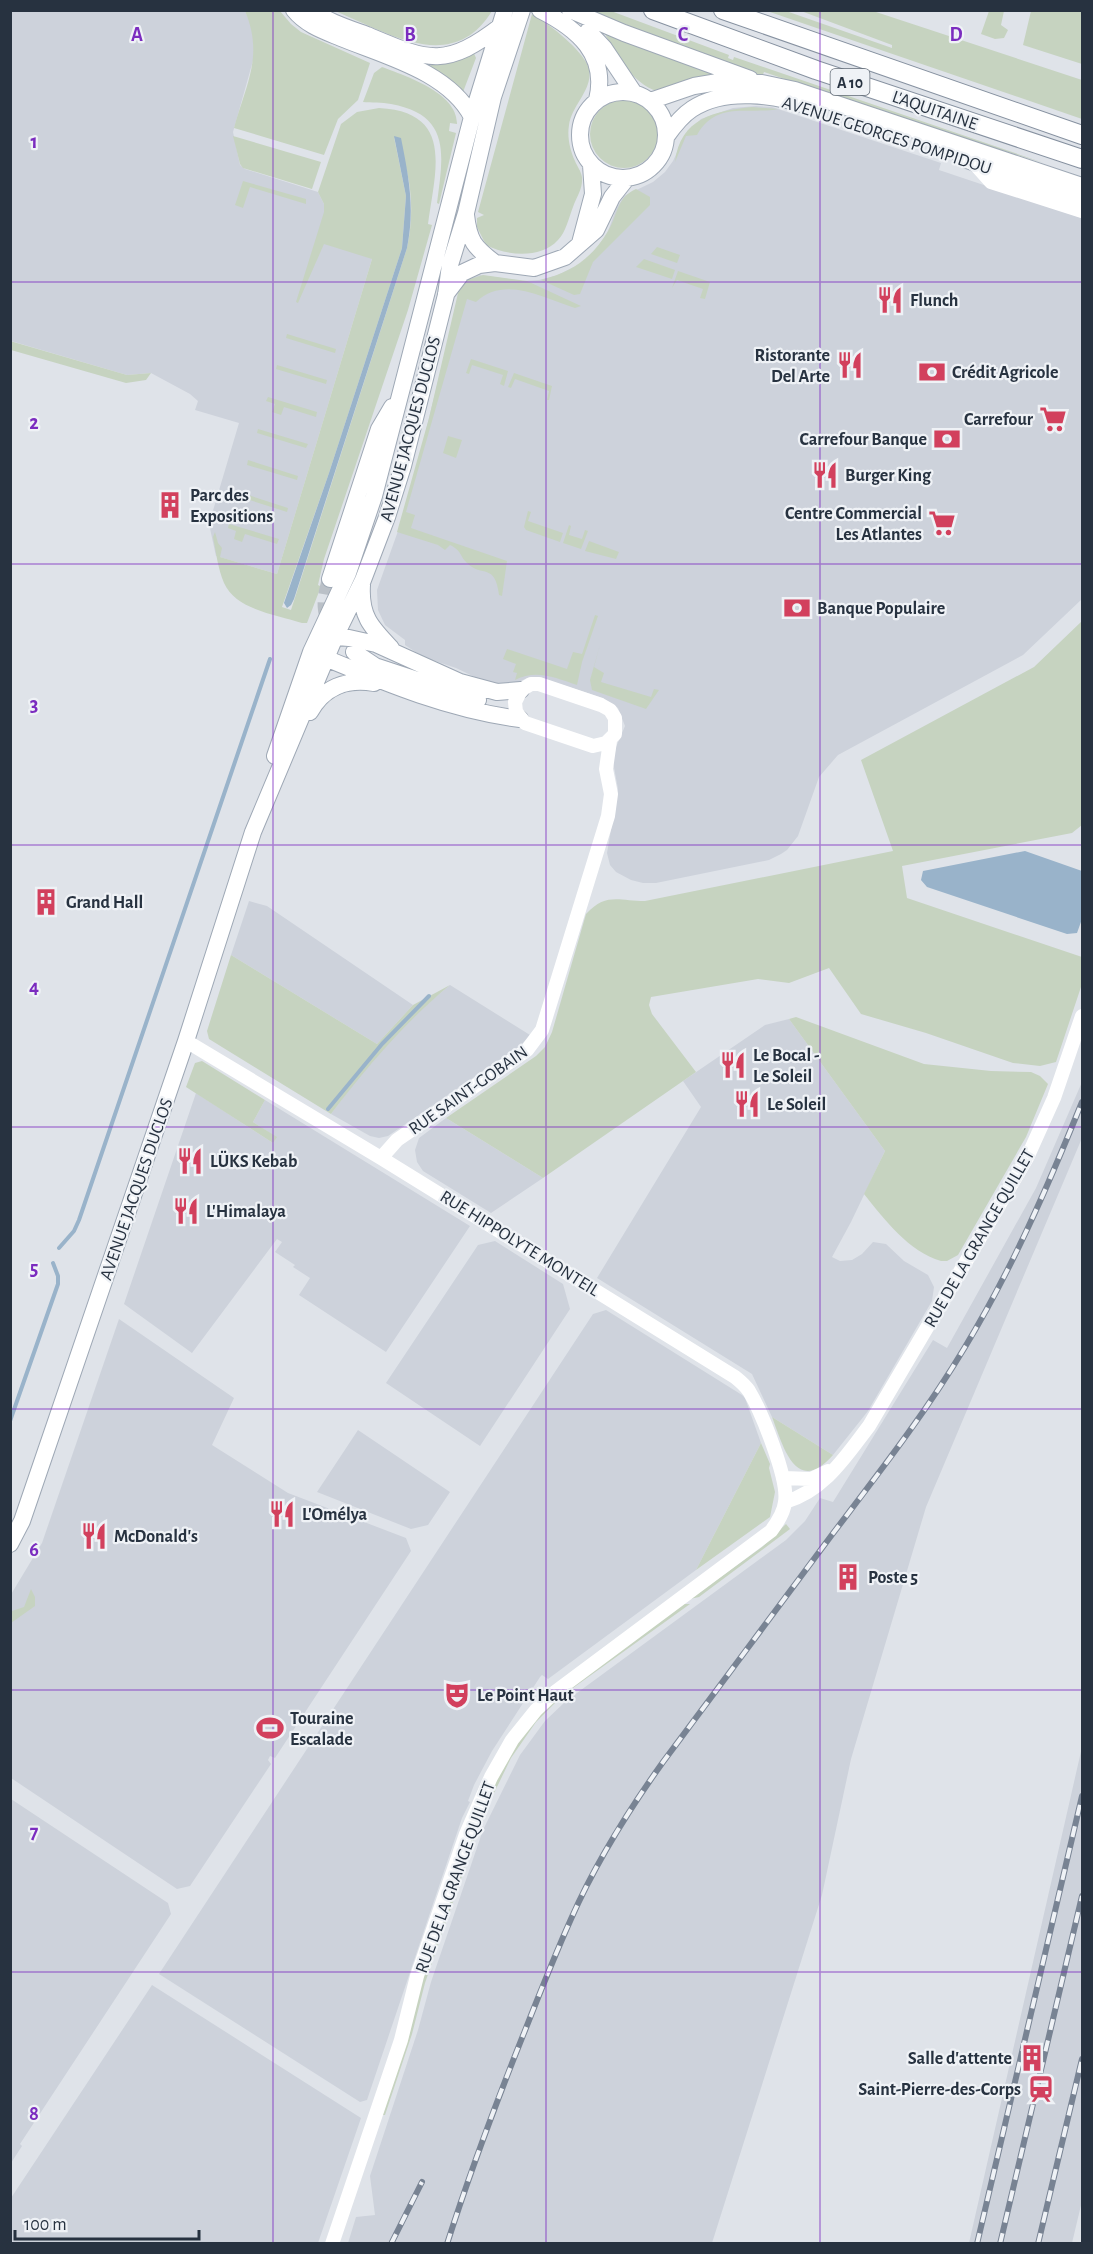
<svg xmlns="http://www.w3.org/2000/svg" width="1093" height="2254" viewBox="0 0 1093 2254" font-family="'Alegreya Sans',sans-serif">
	<style>
		.built { fill: #cdd2db }
		.green { fill: #c6d3c0; fill-rule: evenodd }
		.water { fill: #99b3ca }
		.lines { fill: none; stroke-linecap: round; stroke-linejoin: round }
		.stream { stroke: #99b3ca; stroke-width: 4 }
		.primary-tunnel { stroke: #bac0c7; stroke-width: 16; stroke-dasharray: 16 8; stroke-linecap: butt }
		.primary-casing { stroke: #9ea8b5; stroke-width: 18 }
		.highway-casing { stroke: #8691a0; stroke-width: 20 }
		.secondary { stroke: #fff; stroke-width: 14 }
		.primary { stroke: #fff; stroke-width: 16 }
		.highway { stroke: #fff; stroke-width: 18 }
		.rail-casing { stroke: #788393; stroke-width: 6 }
		.rail { stroke: #eff2f6; stroke-width: 4; stroke-dasharray: 11; stroke-linecap: butt }
		.grid { fill: none; stroke: #7b2cbf; stroke-width: 1.5; stroke-opacity: 0.55 }
		.labels { text-anchor: middle; stroke-width: 4.5; stroke-linejoin: round; paint-order: stroke }
		.shield { fill: #eff2f6; stroke: #636c77; stroke-width: 1.5 }
		.shield-label { font-size: 16px; font-weight: bold; fill: #273240 }
		.street-label { font-size: 18px; fill: #273240; stroke: #eff2f6 }
		.poi-label { font-size: 18px; font-weight: bold; fill: #273240; stroke: #eff2f6; text-anchor: start }
		.grid-label { font-size: 20px; text-anchor: middle; font-weight: bold; fill: #7b2cbf; stroke: #eff2f6; stroke-width: 4.5; stroke-linejoin: round; paint-order: stroke }
	</style>
	<rect width="100%" height="100%" fill="#dfe3e9"/>
	<path class="built" d="M10 11H245L253 29 255 44 254 57 233 132 240 165 245 169 318 192 324 204V212L372 259 277 574 216 556 209 524 239 423 195 410 198 401 190 394 151 373 127 375 11 341Z
		M756 106 772 107 941 163 939 170 1082 218V599L1023 655 838 755 819 777 798 836 787 850 781 854 769 860 656 883H643L631 880 616 872 610 865 607 853 618 789 613 762 616 747 625 726 618 708 603 698 538 677 527 678 509 687 481 680 456 668 423 657 405 645V640L385 625 378 610 377 590 408 503 461 288 467 280 480 275 522 281 539 280 558 275 578 265 592 255 607 234 616 209 624 196 653 182 665 172 673 161 685 135 701 119 733 108Z
		M249 901 267 906 413 1005 377 1044 231 955Z
		M450 985 530 1035 521 1045 388 1136 379 1138 370 1136 331 1114 360 1075 387 1044 420 1010Z
		M789 1019 885 1151 851 1222 832 1257 840 1261 852 1260 862 1254 873 1242 886 1244 904 1261 928 1275 934 1287 932 1301 868 1411 833 1455 772 1417 752 1374 597 1278 701 1107 683 1081 765 1025Z
		M1082 1082V1138L926 1507 851 1759 822 1895 712 2243H348L356 2217 375 2215 370 2176 418 2030 431 1982 483 1830 520 1755 545 1721 566 1701 786 1540 805 1521 820 1498 833 1502 933 1340 947 1348 1036 1188Z
		M196 1093 273 1143 276 1137 253 1122 265 1100 470 1226 386 1352 299 1295 310 1278 293 1267 295 1265 275 1252 282 1242 277 1239 192 1353 124 1304Z
		M446 1118 543 1178 491 1213 423 1171 417 1162 415 1150 419 1138Z
		M495 1241 563 1284 570 1309 480 1446 386 1383 478 1245Z
		M606 1310 742 1395 745 1398 761 1443 696 1570 548 1679 542 1675 540 1677 492 1751 474 1785 468 1801 470 1802 462 1818 367 2100 360 2102 159 1974 593 1314Z
		M119 1319 234 1398 212 1445 288 1493 406 1538 411 1551 275 1758 270 1756 268 1760 271 1764 190 1886 177 1889 11 1778 10 1596 42 1543Z
		M358 1430 450 1492 428 1525 411 1529 317 1492Z
		M1082 1747V2201L1072 2243H969Z
		M11 1799 168 1903 171 1914 20 2144 22 2146 11 2163Z
		M152 1985 361 2118 318 2243H11V2198Z"/>
	<path class="green" d="M245 11H280L291 24 301 32 370 63 358 100 338 119 324 155 234 128C246 84 264 56 245 11Z
		M335 11 492 10V11C452 76 387 32 335 11Z
		M581 11H611L729 55 728 58 733 60 734 57 1044 163 920 125 764 72 762 77Z
		M767 11H786L892 48V45L801 11H873L1082 80V119Z
		M989 11H1004L1001 25 1008 30 1004 38 995 39 981 34Z
		M1031 11H1082V64L1023 45Z
		M532 14C548 23 577 46 586 62 599 85 572 103 569 125 567 137 570 150 575 161 577 166 581 171 582 177 583 189 577 196 573 207 569 217 566 232 558 240 541 259 507 256 486 245L477 227V218L484 215 478 212Z
		M605 34 721 74 657 91C633 84 617 55 605 34Z
		M473 51 476 58 463 92 430 68 431 63Z
		M382 67C406 76 458 93 457 124L450 123 449 131 456 133 439 204 437 203C443 156 452 115 391 104 382 102 371 103 363 102L374 73Z
		M590 134a34 34 0 1 1 68 0a34 34 0 1 1-68 0Z
		M752 107 778 109C749 115 716 100 697 135L686 136 675 162C680 118 715 111 752 107Z
		M379 108C455 112 435 171 428 224L432 225 408 310 324 559 318 585 320 586V589L307 623H302C277 615 236 610 224 583 218 569 216 552 213 537L215 532 218 543 222 548 220 557 277 574 372 259 324 244 298 303 296 302 324 212V204L318 192 341 124 357 112ZM394 137C412 170 415 211 407 248L291 610 282 607 329 473 402 248 406 196Z
		M233 136 321 162 312 189 243 168 240 164Z
		M243 181 306 199V204L250 187 243 208 235 205Z
		M636 189 650 197V205L593 262 580 294 574 295 541 280C572 272 592 258 608 231 618 215 616 198 636 189Z
		M657 247 680 255 677 263 651 254Z
		M644 259 675 270 672 279 636 267Z
		M678 271 710 282 705 299 700 298 703 289 677 280 672 288Z
		M483 275 527 281 581 306 575 308C543 298 505 275 476 302L467 299 406 512 415 515 411 528 507 561 502 596 499 595C495 562 482 578 467 563 459 555 462 551 450 545L445 550 438 545 397 532 429 418 458 293 467 280Z
		M287 334 336 349 335 353 286 338Z
		M10 341 127 375 151 373 146 380 126 383 11 350Z
		M471 359 508 371 504 386 500 384 503 375 472 365 469 374 466 373Z
		M277 365 327 380 326 384 276 369Z
		M514 373 552 386 549 400H547L549 391 515 379 511 388 508 387Z
		M268 397 317 412 316 417 284 407 281 415 272 412 275 404 266 401Z
		M258 429 308 444 306 448 257 433Z
		M448 436 462 440 456 458 443 453Z
		M248 460 298 476 297 480 247 465Z
		M239 492 288 508 287 512 237 496Z
		M528 511 531 512 528 521 563 533 560 542 526 530 524 527Z
		M229 524 279 539 277 544 245 534 242 542 234 539 236 531 228 528Z
		M569 525 571 526 569 535 582 539 585 530 588 531 581 549 563 543Z
		M589 541 619 552 616 559 585 551Z
		M595 615 598 616 582 662 577 685C555 678 537 669 515 680L517 673 513 672 516 664 503 659 507 649 567 669 573 652 582 654Z
		M1082 621V825L1072 833 902 866 907 898 1082 957V984L1056 1062 1040 1066 1013 1063 926 1033 861 1014 829 968 789 983 758 979 651 997 649 1005 652 1014 696 1072 543 1178 446 1118 536 1056 545 1047 552 1032 586 914C606 892 619 901 645 901L893 851 861 760 1034 667Z
		M600 645 594 667 604 673 601 682 651 697 654 689 659 690 646 709 592 690 590 680Z
		M231 955 377 1044 413 1005 450 985C404 1023 367 1067 331 1114L209 1039 207 1031Z
		M796 1017 924 1064 991 1071 1031 1072 1040 1076 1048 1084 1026 1137 958 1255 947 1261H941C909 1252 884 1219 864 1194L885 1151 789 1019Z
		M202 1061 265 1100 253 1122 277 1137 273 1143 186 1087 195 1063Z
		M772 1417 833 1455C796 1497 783 1446 772 1417Z
		M761 1443 770 1464 769 1468 775 1492 770 1517 696 1570Z
		M786 1524 790 1529 699 1597 690 1599 762 1547Z
		M31 1589 35 1597V1606L11 1623 12 1611 24 1607Z
		M683 1604H690L566 1693 563 1692Z
		M553 1700 555 1703 536 1722 511 1758 482 1818 425 1983 412 2034 385 2115H382L421 1983 469 1843 497 1777 518 1741Z"/>
	<path class="water" d="M394 136 401 138C409 178 415 208 407 248L294 599 291 605 287 608 284 603 329 473 402 248 406 196Z
		M1025 851 1082 871V919L1077 933 1067 934 927 887 921 880 923 871Z"/>
	<g class="lines">
		<path class="stream" d="M328 1109 382 1044 429 996
			M59 1248 74 1231 79 1220 270 659
			M10 1421 58 1284V1276L53 1263"/>
		<path class="primary-tunnel" d="M330 579C326 594 322 609 331 624"/>
		<defs>
			<path id="primary" d="M294 10C306 25 324 31 341 38 385 56 449 72 472 117
				M312 10C328 22 348 28 367 35 429 61 445 69 502 25
				M540 10C578 29 608 55 597 100
				M570 10 624 33 750 79
				M588 31 604 48 634 93
				M580 135a43 43 0 1 1 86 0a43 43 0 1 1-86 0Z
				M650 101 694 86 718 82 762 83 795 90 1082 186
				M666 137C673 127 681 116 692 109 725 87 776 95 811 107
				M961 158 1082 200
				M466 215C469 241 474 247 495 263
				M580 243 593 194 591 165
				M446 294 462 273 479 265 495 263 534 268 565 257 596 230 612 197 627 178
				M330 579 379 429 392 407
				M362 585C360 616 371 627 391 648
				M326 636 349 638 376 644 460 682 497 692 521 690
				M354 652 375 666 478 700
				M318 655C383 682 449 710 520 719
				M310 712C323 688 346 678 374 683
				M275 756 311 652 348 573 374 496 472 117 505 10
				M10 1544 22 1521 186 1041 253 832 335 637 363 580 387 517 403 466 446 295 450 265 466 213 493 97 522 10"/>
			<path id="highway" d="M653 10 816 70 1082 159
				M723 10 1082 135"/>
		</defs>
		<use href="#primary" class="primary-casing"/>
		<use href="#highway" class="highway-casing"/>
		<path class="secondary" d="M974 163 991 182 1082 211
			M531 684H539L601 705 610 710 615 718V734L606 743 593 746 525 723 516 712 515 702 521 690Z
			M186 1041 381 1158 735 1377C740 1381 745 1385 749 1391 761 1411 789 1479 785 1502 784 1513 777 1523 771 1531L555 1692 536 1710 512 1740 491 1777 466 1834 417 1976 401 2040 332 2244
			M381 1158 397 1140 527 1050 542 1030 608 816 611 794 606 769 610 741
			M784 1478 811 1479 828 1471
			M785 1502C824 1491 846 1456 869 1426L1027 1158 1054 1098 1082 1016"/>
		<use href="#primary" class="primary"/>
		<use href="#highway" class="highway"/>
		<defs>
			<path id="rail" d="M391 2244 422 2182
				M447 2244C470 2172 496 2103 524 2033 539 1995 554 1957 571 1919 595 1864 628 1811 663 1762 719 1687 775 1611 831 1536 878 1474 925 1414 965 1347 1012 1269 1048 1186 1082 1102
				M977 2244 1082 1796
				M1000 2244 1082 1896
				M1038 2244 1082 2059"/>
		</defs>
		<use href="#rail" class="rail-casing"/>
		<use href="#rail" class="rail"/>
	</g>
	<path class="grid" d="M273 10V2244M546 10V2244M820 10V2244M10 282H1082M10 564H1082M10 845H1082M10 1127H1082M10 1409H1082M10 1690H1082M10 1972H1082"/>
	<defs>
		<symbol id="restaurant-bare" viewBox="-9 -9 18 18"><path d="M-5-6h1v4h1v-4h1v4h1v-4h1v5L-1.5 .5V6h-2V.5L-5-1ZM5-6V6H3V1.5H1.5Q1.5-4 5-6Z" fill="#d2405d" stroke="#eff2f6" stroke-width="2.5" paint-order="stroke"/></symbol>
		<symbol id="bank-bare" viewBox="-9 -9 18 18"><path d="M-6-4H6V4H-6ZM0-2.3a2.3 2.3 0 1 0 0 4.6a2.3 2.3 0 1 0 0-4.6Z" fill="#d2405d" stroke="#eff2f6" stroke-width="2.5" paint-order="stroke"/></symbol>
		<symbol id="supermarket-bare" viewBox="-9 -9 18 18"><path d="M-6-5.5h2.5l.6 2H6L4.5 2H-2.5L-4.4-4H-6ZM-1.5 3.2a1.3 1.3 0 1 0 .1 0ZM3 3.2a1.3 1.3 0 1 0 .1 0Z" fill="#d2405d" stroke="#eff2f6" stroke-width="2.5" paint-order="stroke"/></symbol>
		<symbol id="building-bare" viewBox="-9 -9 18 18"><path d="M-4-6H4V6H1V3H-1V6H-4ZM-2.5-4.3h1.7v1.8h-1.7ZM.8-4.3h1.7v1.8H.8ZM-2.5-1h1.7V.8h-1.7ZM.8-1h1.7V.8H.8Z" fill="#d2405d" stroke="#eff2f6" stroke-width="2.5" paint-order="stroke"/></symbol>
		<symbol id="theatre-bare" viewBox="-9 -9 18 18"><path d="M-5-5.5Q0-4 5-5.5V0Q5 5 0 6Q-5 5-5 0ZM-3.3-2.5H-1v1.5H-3.3ZM1-2.5H3.3v1.5H1ZM-2.8 1Q0 5.5 2.8 1Z" fill="#d2405d" stroke="#eff2f6" stroke-width="2.5" paint-order="stroke"/></symbol>
		<symbol id="stadium-bare" viewBox="-9 -9 18 18"><path d="M0-5a6.5 5 0 1 0 0 10a6.5 5 0 1 0 0-10ZM-3.5-1.8h7v3.6h-7Z" fill="#d2405d" stroke="#eff2f6" stroke-width="2.5" paint-order="stroke"/></symbol>
		<symbol id="station-bare" viewBox="-9 -9 18 18"><path d="M-3-6H3Q5-6 5-4V2Q5 4 3 4L4.5 6H3L1.5 4h-3L-3 6H-4.5L-3 4Q-5 4-5 2V-4Q-5-6-3-6ZM-3.5-4v3h7v-3ZM-3.5 1v1.5H-2V1ZM2 1v1.5H3.5V1Z" fill="#d2405d" stroke="#eff2f6" stroke-width="2.5" paint-order="stroke"/></symbol>
	</defs>
	<g fill-rule="evenodd">
		<use href="#restaurant-bare" x="871" y="281" width="38" height="38"/>
		<use href="#restaurant-bare" x="831" y="346" width="38" height="38"/>
		<use href="#bank-bare" x="913" y="353" width="38" height="38"/>
		<use href="#supermarket-bare" x="1034" y="400" width="38" height="38"/>
		<use href="#bank-bare" x="928" y="420" width="38" height="38"/>
		<use href="#restaurant-bare" x="806" y="456" width="38" height="38"/>
		<use href="#building-bare" x="151" y="486" width="38" height="38"/>
		<use href="#supermarket-bare" x="923" y="504" width="38" height="38"/>
		<use href="#bank-bare" x="778" y="589" width="38" height="38"/>
		<use href="#building-bare" x="27" y="883" width="38" height="38"/>
		<use href="#restaurant-bare" x="714" y="1046" width="38" height="38"/>
		<use href="#restaurant-bare" x="728" y="1085" width="38" height="38"/>
		<use href="#restaurant-bare" x="171" y="1142" width="38" height="38"/>
		<use href="#restaurant-bare" x="167" y="1192" width="38" height="38"/>
		<use href="#restaurant-bare" x="263" y="1495" width="38" height="38"/>
		<use href="#restaurant-bare" x="75" y="1517" width="38" height="38"/>
		<use href="#building-bare" x="829" y="1558" width="38" height="38"/>
		<use href="#theatre-bare" x="438" y="1676" width="38" height="38"/>
		<use href="#stadium-bare" x="251" y="1709" width="38" height="38"/>
		<use href="#building-bare" x="1013" y="2039" width="38" height="38"/>
		<use href="#station-bare" x="1022" y="2070" width="38" height="38"/>
	</g>
	<g class="labels">
		<rect class="shield" x="830.5" y="69" width="39" height="26" rx="4.5"/>
		<g class="shield-label">
			<text x="850" y="88">A 10</text>
		</g>
		<g class="street-label">
			<text transform="translate(935 110) rotate(19)" y="6">L'AQUITAINE</text>
			<text transform="translate(887 135) rotate(18)" y="6">AVENUE GEORGES POMPIDOU</text>
			<text transform="translate(410 429) rotate(-75)" y="6">AVENUE JACQUES DUCLOS</text>
			<text transform="translate(468 1090) rotate(-35)" y="6">RUE SAINT-GOBAIN</text>
			<text transform="translate(136 1189) rotate(-71)" y="6">AVENUE JACQUES DUCLOS</text>
			<text transform="translate(979 1238) rotate(-60)" y="6">RUE DE LA GRANGE QUILLET</text>
			<text transform="translate(520 1243) rotate(32)" y="6">RUE HIPPOLYTE MONTEIL</text>
			<text transform="translate(455 1877) rotate(-70)" y="6">RUE DE LA GRANGE QUILLET</text>
		</g>
		<g class="poi-label">
			<text x="910" y="306">Flunch</text>
			<text x="830" y="361" text-anchor="end">Ristorante<tspan x="830" dy="21">Del Arte</tspan></text>
			<text x="952" y="378">Crédit Agricole</text>
			<text x="1033" y="425" text-anchor="end">Carrefour</text>
			<text x="927" y="445" text-anchor="end">Carrefour Banque</text>
			<text x="845" y="481">Burger King</text>
			<text x="190" y="501">Parc des<tspan x="190" dy="21">Expositions</tspan></text>
			<text x="922" y="519" text-anchor="end">Centre Commercial<tspan x="922" dy="21">Les Atlantes</tspan></text>
			<text x="817" y="614">Banque Populaire</text>
			<text x="66" y="908">Grand Hall</text>
			<text x="753" y="1061">Le Bocal -<tspan x="753" dy="21">Le Soleil</tspan></text>
			<text x="767" y="1110">Le Soleil</text>
			<text x="210" y="1167">LÜKS Kebab</text>
			<text x="206" y="1217">L'Himalaya</text>
			<text x="302" y="1520">L'Omélya</text>
			<text x="114" y="1542">McDonald's</text>
			<text x="868" y="1583">Poste 5</text>
			<text x="477" y="1701">Le Point Haut</text>
			<text x="290" y="1724">Touraine<tspan x="290" dy="21">Escalade</tspan></text>
			<text x="1012" y="2064" text-anchor="end">Salle d'attente</text>
			<text x="1021" y="2095" text-anchor="end">Saint-Pierre-des-Corps</text>
		</g>
	</g>
	<g class="grid-label">
		<text x="137" y="41">A</text>
		<text x="410" y="41">B</text>
		<text x="683" y="41">C</text>
		<text x="956" y="41">D</text>
		<text x="34" y="148">1</text>
		<text x="34" y="429">2</text>
		<text x="34" y="711">3</text>
		<text x="34" y="993">4</text>
		<text x="34" y="1275">5</text>
		<text x="34" y="1556">6</text>
		<text x="34" y="1838">7</text>
		<text x="34" y="2120">8</text>
	</g>
	<rect width="1093" height="2254" fill="none" stroke="#273240" stroke-width="24"/>
	<path d="M15 2230v9h184v-9" fill="none" stroke="#273240" stroke-width="3"/>
	<text x="24" y="2230" font-size="18" fill="#273240" stroke="#eff2f6" stroke-width="4.5" paint-order="stroke">100 m</text>
</svg>
